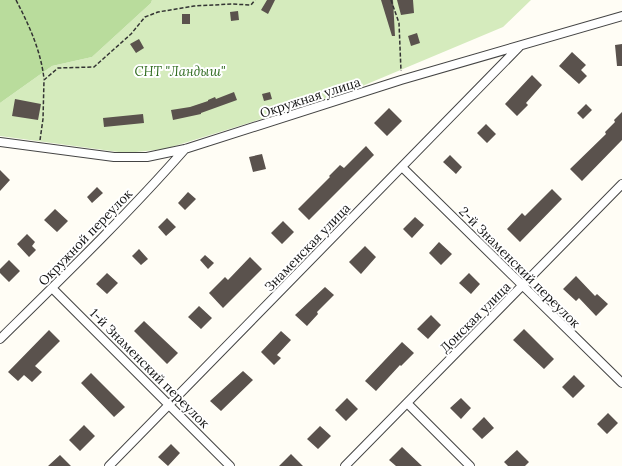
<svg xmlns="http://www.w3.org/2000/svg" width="622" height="466" viewBox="0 0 622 466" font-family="Lora,serif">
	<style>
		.green { fill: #d5ebbd }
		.forest { fill: #b9dc9c }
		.building { fill: #5a524d }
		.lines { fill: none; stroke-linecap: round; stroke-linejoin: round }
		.minor-casing { stroke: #444; stroke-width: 10 }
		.path { stroke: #333; stroke-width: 1.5; stroke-dasharray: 4 2; stroke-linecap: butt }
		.minor { stroke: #fff; stroke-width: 8 }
		.labels { text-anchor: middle; stroke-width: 4; stroke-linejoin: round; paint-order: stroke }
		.park-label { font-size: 13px; font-style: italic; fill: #2f6b1f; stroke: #fff }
		.street-label { font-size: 13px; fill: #111; stroke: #fff }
	</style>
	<rect width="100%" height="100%" fill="#fffdf5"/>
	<path class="green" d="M152 0H531L503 27 348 92 165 149 126 153 0 136V103L52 66 92 57 151 3Z"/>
	<path class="forest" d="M0 0H152L151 3 92 57 52 66 0 103Z"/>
	<path class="building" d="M267 0H275L268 14 261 10Z
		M381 0H393L395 36H392Z
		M397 0H413L414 13 401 15Z
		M238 11 239 20 231 21 230 12Z
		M182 14H190V24H182Z
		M417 33 420 43 411 46 408 36Z
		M139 39 144 48 136 53 130 44Z
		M622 44V66H617L615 45Z
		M572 52 586 65 581 70 587 76 579 84 559 66Z
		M532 75 542 85 526 103 528 105 517 116 505 104Z
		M234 92 237 100 201 113V114L173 120 171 110 190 107 208 101V100L215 97 216 99Z
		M270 92 272 99 264 101 262 94Z
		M15 99 41 104 38 120 12 116Z
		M586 104 592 110 583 119 577 113Z
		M389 108 402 121 387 136 374 123Z
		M622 112V140L582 181 570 169 606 134 605 132 615 122 614 120Z
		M143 114 144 123 104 127 103 118Z
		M486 124 496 134 487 143 477 133Z
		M366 146 374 155 309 220 298 209 330 177 329 176 340 165 344 168Z
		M262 154 266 169 253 172 249 157Z
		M450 155 462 167 456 174 443 162Z
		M0 170 10 180 0 191Z
		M97 187 103 193 92 203 87 197Z
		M552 189 562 199 520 242 507 229 522 213 525 216Z
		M188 192 196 199 185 210 178 203Z
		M55 209 68 221 57 232 44 220Z
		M415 217 424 225 412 238 403 229Z
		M167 218 176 227 166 236 158 227Z
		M283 221 294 232 282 244 271 233Z
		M27 234 35 242 32 246 36 250 29 257 17 244Z
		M439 242 452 254 441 265 429 253Z
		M365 246 376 257 361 274 349 262Z
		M139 249 148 259 141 265 132 256Z
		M205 255 214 263 208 269 200 260Z
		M250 257 262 269 223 308 209 293 225 277 228 280Z
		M9 260 20 271 9 282 0 273V269Z
		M107 273 118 283 107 294 96 284Z
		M469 273 480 284 471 294 459 283Z
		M576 276 595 296 597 294 608 304 596 316 579 298 576 301 563 289Z
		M325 287 334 295 317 312 318 314 307 326 295 315Z
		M199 306 212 318 201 329 188 317Z
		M431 315 441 325 428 339 417 329Z
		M144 321 178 353 167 364 134 331Z
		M524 329 554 359 544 369 513 340Z
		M49 330 60 341 35 366 42 372 32 382 24 375 18 381 8 372Z
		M281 331 291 340 277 355 281 358 274 365 261 352Z
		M402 342 414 353 401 366 400 365 376 391 365 381Z
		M243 371 253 380 221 411 210 401Z
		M91 373 125 407 114 417 81 383Z
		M574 375 585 386 573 398 562 387Z
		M347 398 358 409 346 421 335 410Z
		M461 398 471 408 461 419 450 408Z
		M608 413 618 423 607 434 597 424Z
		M484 417 494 428 482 439 472 429Z
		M84 425 95 436 80 451 69 440Z
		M320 426 331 436 318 449 307 439Z
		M171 444 180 453 168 466 158 457Z
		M402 447 422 466H396L389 460Z
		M517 450 529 462 525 466H508L504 462Z
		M291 454 303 466H279Z
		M60 455 71 466H48Z"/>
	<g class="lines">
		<defs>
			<path id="minor" d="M0 142 114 157H147L185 149 401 80 622 16
				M402 167 622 383
				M52 288 230 466
				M0 339C63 277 127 215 185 149
				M407 403 470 466
				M109 466 520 46
				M345 466 622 184"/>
		</defs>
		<use href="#minor" class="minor-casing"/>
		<path class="path" d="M16 0C29 25 41 51 44 79
			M391 0 399 23 401 71
			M40 140 43 119 44 80 58 68 94 67 131 34 145 17 158 12 194 6 232 4 251 5 255 0"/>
		<use href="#minor" class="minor"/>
	</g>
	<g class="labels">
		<g class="park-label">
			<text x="180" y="76">СНТ "Ландыш"</text>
		</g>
		<g class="street-label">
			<text transform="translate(310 97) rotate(-18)" y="5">Окружная улица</text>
			<text transform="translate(85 237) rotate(-46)" y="5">Окружной переулок</text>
			<text transform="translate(307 247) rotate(-46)" y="5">Знаменская улица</text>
			<text transform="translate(520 267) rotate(45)" y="5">2-й Знаменский переулок</text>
			<text transform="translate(475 317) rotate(-45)" y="5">Донская улица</text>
			<text transform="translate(150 368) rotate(45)" y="5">1-й Знаменский переулок</text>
		</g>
	</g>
</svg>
